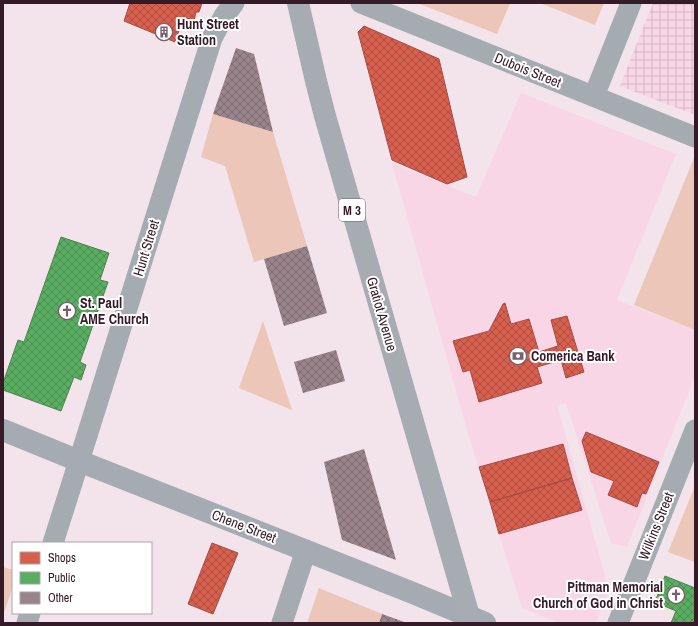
<svg xmlns="http://www.w3.org/2000/svg" width="698" height="626" viewBox="0 0 698 626" font-family="'Archivo Narrow',sans-serif">
	<style>
		.built { fill: #f8d6e6 }
		.industrial { fill: url(#industrial-grid) }
		.grass { fill: #ecc6b8 }
		.shops { fill: url(#shops-cross-hatch); stroke: #a64b42 }
		.public { fill: url(#public-cross-hatch); stroke: #4f8250 }
		.building { fill: url(#building-cross-hatch) }
		.lines { fill: none; stroke-linecap: round; stroke-linejoin: round }
		.street { stroke: #a4acb2; stroke-width: 21 }
		.secondary { stroke: #a4abb2; stroke-width: 22 }
		.primary { stroke: #a7acb3; stroke-width: 22 }
		.labels { text-anchor: middle; stroke-width: 4; stroke-linejoin: round; paint-order: stroke }
		.shield { fill: #fff; stroke: #725f68; stroke-width: 1 }
		.shield-label { font-size: 13px; font-weight: bold; fill: #351a28 }
		.poi-label { font-size: 14px; font-weight: bold; fill: #351a28; stroke: #fff; text-anchor: start }
		.street-label { font-size: 14px; fill: #351a28; stroke: #fff }
	</style>
	<defs>
		<pattern id="industrial-grid" width="8" height="8" patternUnits="userSpaceOnUse"><rect width="8" height="8" fill="#f8d6e6"/><path d="M0 4h8M4 0v8" fill="none" stroke="#d5b7c5"/></pattern>
		<pattern id="shops-cross-hatch" width="8" height="8" patternUnits="userSpaceOnUse"><rect width="8" height="8" fill="#d6604d"/><path d="M0 0l8 8M0 8l8-8" fill="none" stroke="#ae4e40"/></pattern>
		<pattern id="public-cross-hatch" width="8" height="8" patternUnits="userSpaceOnUse"><rect width="8" height="8" fill="#5aae61"/><path d="M0 0l8 8M0 8l8-8" fill="none" stroke="#4b8d50"/></pattern>
		<pattern id="building-cross-hatch" width="8" height="8" patternUnits="userSpaceOnUse"><rect width="8" height="8" fill="#98848a"/><path d="M0 0l8 8M0 8l8-8" fill="none" stroke="#7d6b71"/></pattern>
	</defs>
	<rect width="100%" height="100%" fill="#f3e3ea"/>
	<path class="built" d="M521 93 676 154 617 300 695 330V376L627 547 611 543 566 403 557 405 609 590 596 623H559L522 608 467 430 392 163 476 197Z"/>
	<path class="industrial" d="M653 3H695V115L620 86Z"/>
	<path class="grass" d="M417 3H510L497 34Z
		M540 3H604L595 25Z
		M213 114 273 132 307 246 254 262 225 166 201 157Z
		M694 158H695V330L634 305Z
		M263 321 292 410 239 388Z
		M695 486V562L668 552Z
		M3 567 13 570V586L3 616Z
		M319 588 382 614 379 623H307Z"/>
	<path class="shops" d="M130 3H202L199 12H196L194 21 184 17 175 42 124 21Z
		M364 26 439 59 467 177 447 184 392 160 358 32Z
		M505 303 511 324 529 319 539 352 558 346 551 320 567 316 584 372 566 378 561 360 537 367 542 383 479 402 470 370 463 372 453 341 489 331 503 304Z
		M586 432 659 462 646 494 642 493 637 507 608 495 614 481 591 472 582 441Z
		M563 444 572 478 490 502 479 467Z
		M572 478 582 510 499 534 490 502Z
		M212 543 238 553 213 614 188 604Z"/>
	<path class="public" d="M61 237 109 253 100 280 108 282 80 362 86 365 81 380 74 377 61 411 3 390V383L18 340 24 342Z
		M665 576 695 588V623H671L676 611 655 602Z"/>
	<path class="building" d="M236 48 254 54 273 132 213 114Z
		M307 246 327 313 284 326 264 259Z
		M336 350 345 381 303 393 294 362Z
		M364 449 396 560 342 540 324 462Z
		M382 614 407 623H379Z"/>
	<g class="lines">
		<path class="street" d="M361 3 695 137
			M594 96 631 3
			M53 543 79 461 212 38 224 16 234 3
			M27 623 30 613
			M282 623 306 550
			M618 623 695 430"/>
		<path class="secondary" d="M3 430 79 461 413 593 485 623"/>
		<path class="primary" d="M298 3 316 81 325 116 471 623"/>
	</g>
	<defs>
		<symbol id="building-ring" viewBox="-11 -11 22 22"><circle r="9.5" fill="#fff" stroke="#78606c" stroke-width="1.5"/><path d="M-4-6H4V6H1V3H-1V6H-4ZM-2.5-4.3h1.7v1.8h-1.7ZM.8-4.3h1.7v1.8H.8ZM-2.5-1h1.7V.8h-1.7ZM.8-1h1.7V.8H.8Z" fill="#78606c"/></symbol>
		<symbol id="church-ring" viewBox="-11 -11 22 22"><circle r="9.5" fill="#fff" stroke="#78606c" stroke-width="1.5"/><path d="M-1.2-6h2.4v3.5h3.3v2.4h-3.3V6h-2.4V-.1h-3.3v-2.4h3.3Z" fill="#78606c"/></symbol>
		<symbol id="bank-ring" viewBox="-11 -11 22 22"><circle r="9.5" fill="#fff" stroke="#78606c" stroke-width="1.5"/><path d="M-6-4H6V4H-6ZM0-2.3a2.3 2.3 0 1 0 0 4.6a2.3 2.3 0 1 0 0-4.6Z" fill="#78606c"/></symbol>
	</defs>
	<g fill-rule="evenodd">
		<use href="#building-ring" x="154" y="22" width="20" height="20"/>
		<use href="#church-ring" x="57" y="301" width="20" height="20"/>
		<use href="#bank-ring" x="508" y="346" width="20" height="20"/>
		<use href="#church-ring" x="666" y="585" width="20" height="20"/>
	</g>
	<g class="labels">
		<rect class="shield" x="339" y="199" width="26" height="22" rx="3"/>
		<g class="shield-label">
			<text x="352" y="215">M 3</text>
		</g>
		<g class="poi-label">
			<text x="177" y="29">Hunt Street<tspan x="177" dy="16">Station</tspan></text>
			<text x="80" y="308">St. Paul<tspan x="80" dy="16">AME Church</tspan></text>
			<text x="531" y="361">Comerica Bank</text>
			<text x="663" y="592" text-anchor="end">Pittman Memorial<tspan x="663" dy="16">Church of God in Christ</tspan></text>
		</g>
		<g class="street-label">
			<text transform="translate(528 70) rotate(22)" y="5">Dubois Street</text>
			<text transform="translate(146 248) rotate(-73)" y="5">Hunt Street</text>
			<text transform="translate(382 314) rotate(74)" y="5">Gratiot Avenue</text>
			<text transform="translate(244 526) rotate(21)" y="5">Chene Street</text>
			<text transform="translate(656 526) rotate(-68)" y="5">Wilkins Street</text>
		</g>
	</g>
	<rect width="698" height="626" fill="none" stroke="#351a28" stroke-width="8"/>
	<rect x="12" y="542" width="140" height="72" fill="#ffffff" stroke="#aea3a9"/>
	<rect x="20" y="552" width="20" height="12" fill="#d6604d" stroke="#aea3a9"/>
	<text x="48" y="562" font-size="12" fill="#351a28">Shops</text>
	<rect x="20" y="572" width="20" height="12" fill="#5aae61" stroke="#aea3a9"/>
	<text x="48" y="582" font-size="12" fill="#351a28">Public</text>
	<rect x="20" y="592" width="20" height="12" fill="#98848a" stroke="#aea3a9"/>
	<text x="48" y="602" font-size="12" fill="#351a28">Other</text>
</svg>
